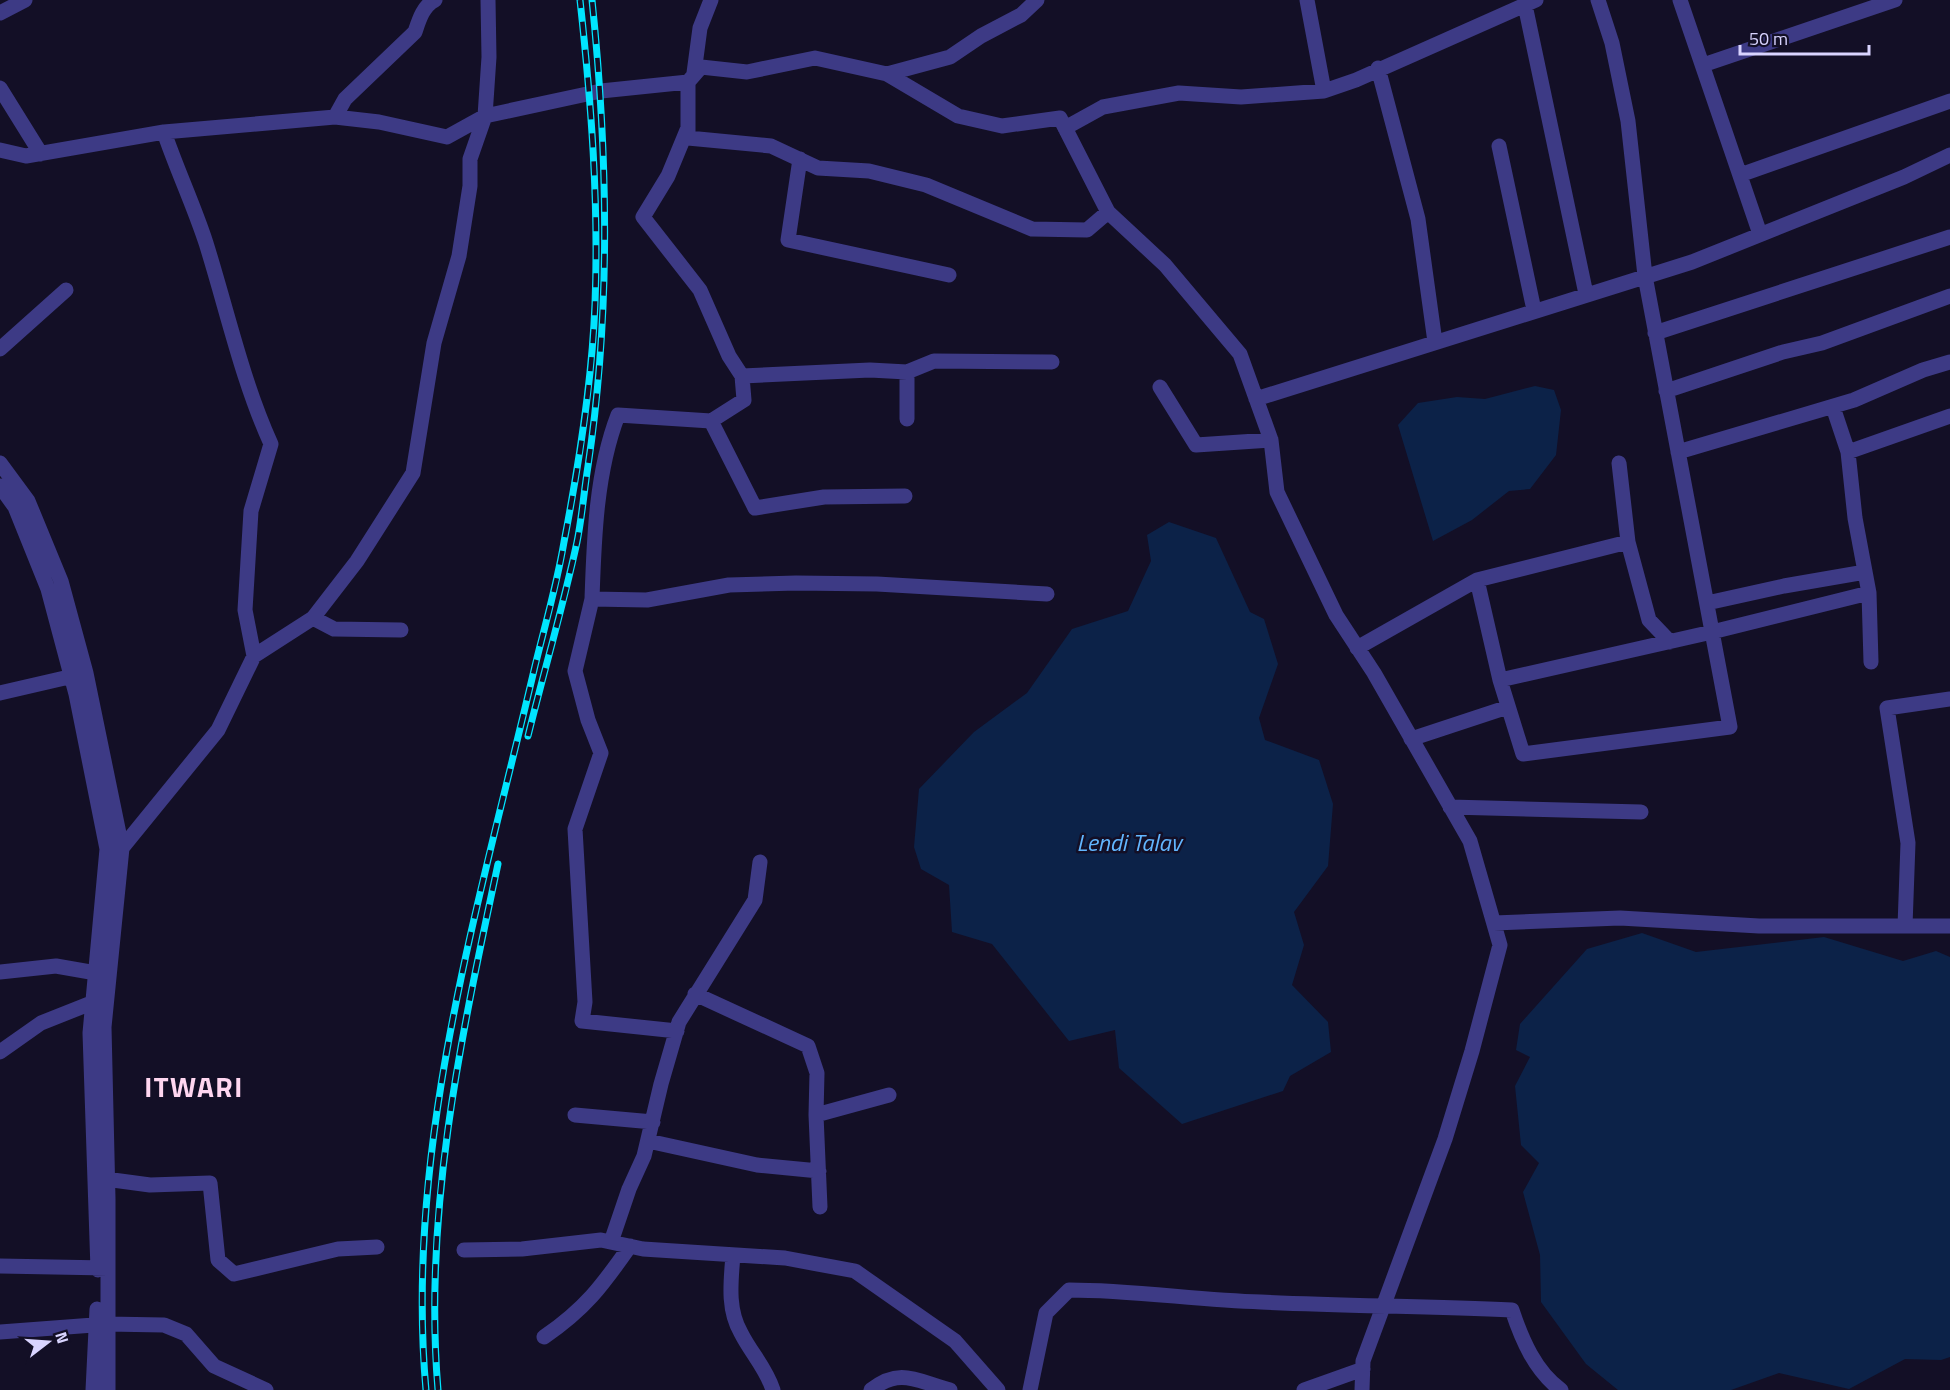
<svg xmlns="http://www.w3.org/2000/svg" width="1950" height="1390" viewBox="0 0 1950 1390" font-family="'Titillium Web',sans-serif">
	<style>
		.water { fill: #0c2248 }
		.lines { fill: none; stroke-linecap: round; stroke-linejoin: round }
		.minor { stroke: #3d3a85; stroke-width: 15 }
		.rail-casing { stroke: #00e5ff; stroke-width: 7 }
		.rail { stroke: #130f26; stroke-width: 4.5; stroke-dasharray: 14; stroke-linecap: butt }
		.labels { text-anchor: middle; stroke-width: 5; stroke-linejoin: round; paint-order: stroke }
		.water-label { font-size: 24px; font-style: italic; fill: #62b6ff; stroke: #130f26 }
		.district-label { font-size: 28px; font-weight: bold; letter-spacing: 1.5px; fill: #ffd6f0; stroke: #130f26 }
	</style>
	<rect width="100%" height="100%" fill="#130f26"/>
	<path class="water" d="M1535 386 1554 390 1561 410 1556 455 1530 489 1509 491 1472 520 1433 541 1398 425 1418 403 1457 397 1485 399Z
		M1169 522 1216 538 1250 612 1264 619 1278 664 1259 718 1265 740 1319 760 1333 804 1328 866 1294 912 1304 945 1292 985 1328 1022 1331 1052 1290 1076 1283 1091 1182 1124 1119 1068 1115 1030 1069 1041 992 944 952 932 949 885 921 869 914 847 919 789 974 732 1027 693 1072 629 1128 611 1151 561 1147 535Z
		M1642 933 1696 952 1824 937 1903 961 1936 951 1950 957V1357L1941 1360 1905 1359 1849 1389 1779 1373 1731 1390H1618L1586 1364 1541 1302 1540 1255 1523 1192 1539 1163 1521 1145 1515 1086 1530 1057 1516 1050 1520 1024 1587 949Z"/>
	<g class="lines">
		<path class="minor" d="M1307 0 1324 91
			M1680 0 1760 234
			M1525 5 1586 294
			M0 13 25 0
			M1703 65 1895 0
			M1378 68 1418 219 1435 342
			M694 73 700 28 711 0
			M887 74 950 57 981 36 1021 15 1037 0
			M688 82V138L771 146 818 168 869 171 926 185 1032 229 1087 230 1108 212
			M0 88 41 154
			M335 117 345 99 415 32C419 20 423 6 435 0
			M1065 128 1103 107 1179 93 1241 97 1324 91 1356 80 1536 0
			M687 130 668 176 643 217 700 290 729 356 742 376 870 370 907 372 934 361 1052 362
			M164 132C177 170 194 206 206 243 227 310 242 380 271 444L251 511 245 610 254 656
			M1499 146 1534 310
			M0 150 26 156 164 132 335 117 379 122 447 137 485 116 601 91 688 82 701 67 747 72 815 58 887 74 958 116 1002 126 1060 118 1108 212 1165 265 1240 354 1271 440 1277 492 1336 615 1374 673 1470 841 1500 945 1472 1051 1445 1139 1363 1361 1362 1390
			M800 159 788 240 949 275
			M1740 175 1950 101
			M1655 333 1950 237
			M0 349 66 290
			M742 376 744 400 711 421 618 415C596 472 594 539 592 599L647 600 729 585 796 583 877 584 1047 594
			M1160 387 1196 445 1271 440
			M1666 391 1783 352 1822 343 1950 296
			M1256 399 1692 262 1904 177 1950 155
			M1833 407 1848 452 1855 518 1869 593 1871 662
			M907 419V372
			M711 421 755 508 824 497 905 496
			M1678 452 1854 400 1923 370 1950 362
			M1848 452 1950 416
			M0 463 28 501 61 581 86 673 122 848 104 1027 108 1199V1390
			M1619 463 1628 542 1649 620 1670 642
			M0 486 15 507 48 589 76 694 107 849 90 1033 98 1270
			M1477 580 1628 542
			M592 599 575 671 588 720 601 753 575 829 585 1002 582 1021 677 1031
			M1707 603 1784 586 1865 572
			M313 618 334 629 401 630
			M1357 648 1477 580 1500 680 1523 754 1730 727 1645 276 1628 121 1612 43 1598 0
			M1500 680 1712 632 1869 593
			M0 693 82 674
			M1411 739 1508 707
			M1450 807 1641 812
			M107 849 122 848 218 730 254 656 313 618 357 561 413 473 434 343 459 256 470 186V159L485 116 489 57 488 0
			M1494 923 1620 918 1759 926H1950
			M1905 926 1908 843 1887 708 1950 699
			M0 972 56 966 96 973
			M695 994 808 1046 817 1073 816 1115
			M0 1052 41 1023 99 1000
			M575 1115 653 1122
			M648 1141 757 1165 819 1171
			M98 1178 150 1185 210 1183 218 1260 234 1274 338 1249 377 1247
			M820 1207 816 1115 889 1095
			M611 1242 629 1189 644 1156 661 1084 679 1022 755 900 760 862
			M464 1250 522 1249 601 1240 643 1249 785 1258 855 1271 955 1341 998 1390
			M733 1255C731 1281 727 1309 741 1333 751 1353 766 1368 773 1390
			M0 1266 107 1268
			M0 1332 107 1324 164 1325 186 1334 214 1366 266 1390
			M544 1337C585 1309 602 1286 630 1246
			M93 1390 97 1309
			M871 1390C900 1367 917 1381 950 1390
			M1030 1390 1046 1313 1069 1290C1133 1290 1196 1300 1261 1302 1345 1306 1428 1306 1512 1310 1522 1340 1535 1371 1561 1390
			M1304 1390 1363 1369"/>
		<defs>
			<path id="rail" d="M528 736C544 671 563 607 577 542 582 517 584 491 588 466 611 311 608 156 592 0
				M426 1390C404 1146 480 902 535 666 545 625 557 584 564 542 579 464 592 383 595 304 599 202 591 101 580 0
				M438 1390C423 1212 461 1037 498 864"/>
		</defs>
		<use href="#rail" class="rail-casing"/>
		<use href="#rail" class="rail"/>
	</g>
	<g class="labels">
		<g class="water-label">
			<text x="1129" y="851">Lendi Talav</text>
		</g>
		<g class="district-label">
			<text x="194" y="1097">ITWARI</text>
		</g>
	</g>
	<g transform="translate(48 1342) rotate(73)" stroke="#130f26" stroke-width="4.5" paint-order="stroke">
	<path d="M0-4.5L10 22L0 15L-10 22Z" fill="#d9d4ff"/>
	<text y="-9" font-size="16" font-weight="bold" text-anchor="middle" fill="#d9d4ff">N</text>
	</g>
	<path d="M1740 45v9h129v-9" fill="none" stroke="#d9d4ff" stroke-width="3"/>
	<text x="1749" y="45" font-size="18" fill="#d9d4ff" stroke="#130f26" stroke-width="4.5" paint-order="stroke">50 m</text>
</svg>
